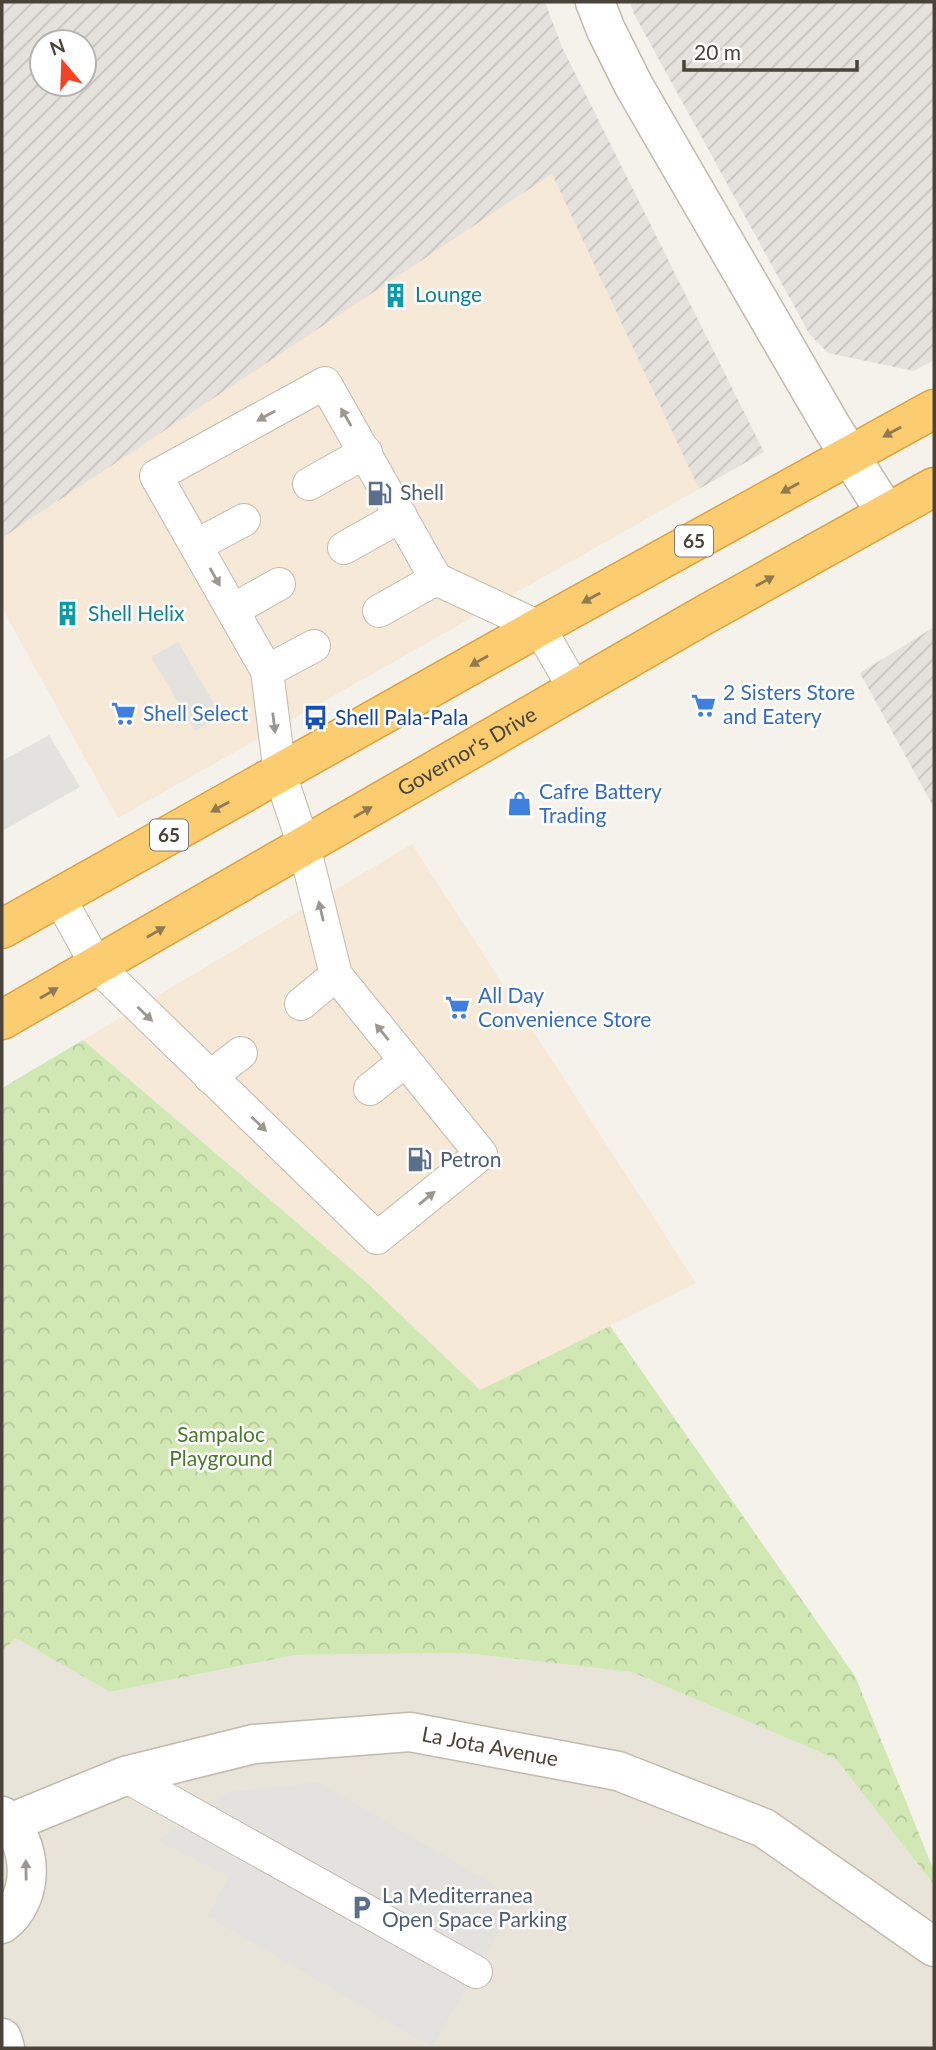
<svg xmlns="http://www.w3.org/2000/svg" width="936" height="2050" viewBox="0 0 936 2050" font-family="Lato,sans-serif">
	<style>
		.residential { fill: #e9e4d9 }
		.commercial { fill: #f6e9d7 }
		.industrial { fill: url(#industrial-furrows); fill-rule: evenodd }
		.park { fill: url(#park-crowns) }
		.parking { fill: #e4e2df }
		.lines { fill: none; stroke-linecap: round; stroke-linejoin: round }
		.lane-casing { stroke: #c1baad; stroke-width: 34 }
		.street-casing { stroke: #c1baad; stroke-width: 41 }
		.highway-casing { stroke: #dba33f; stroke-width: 41 }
		.lane { stroke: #fff; stroke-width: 32 }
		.street { stroke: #fff; stroke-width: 38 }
		.highway { stroke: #fbcd70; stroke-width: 38 }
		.oneway { fill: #9b9892 }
		.oneway2 { fill: #907a4f }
		.labels { text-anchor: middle; stroke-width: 5; stroke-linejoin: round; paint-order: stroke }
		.shield { fill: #fff; stroke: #807b74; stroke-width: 2 }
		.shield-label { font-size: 19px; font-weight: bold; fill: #494339 }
		.culture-label { font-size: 21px; fill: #0d838f; stroke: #fff; text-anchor: start }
		.service-label { font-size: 21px; fill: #4e5e75; stroke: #fff; text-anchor: start }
		.shop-label { font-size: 21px; fill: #366cbe; stroke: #fff; text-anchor: start }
		.transit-label { font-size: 21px; fill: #164399; stroke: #fff; text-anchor: start }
		.street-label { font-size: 21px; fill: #494339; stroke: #fff }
		.park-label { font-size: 21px; fill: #497b2c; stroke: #fff }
	</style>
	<defs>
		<pattern id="industrial-furrows" width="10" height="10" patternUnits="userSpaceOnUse" patternTransform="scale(1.75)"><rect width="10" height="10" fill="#e5e1dc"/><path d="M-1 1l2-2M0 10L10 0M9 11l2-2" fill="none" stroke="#c6c2be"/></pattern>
		<pattern id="park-crowns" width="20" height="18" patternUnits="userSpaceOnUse" patternTransform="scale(1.75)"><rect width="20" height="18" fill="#d1e8b5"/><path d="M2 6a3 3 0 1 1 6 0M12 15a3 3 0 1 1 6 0" fill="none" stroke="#b5c89c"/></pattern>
	</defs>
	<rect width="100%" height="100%" fill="#f5f2eb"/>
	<path class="residential" d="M15 1637 110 1692 295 1655 464 1653 633 1672 836 1759 934 1885V2048H2V1651Z"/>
	<path class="commercial" d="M552 173 699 489 118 818 2 608V538Z
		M412 844 696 1283 480 1390 364 1280 83 1040Z"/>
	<path class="industrial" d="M2 2H545L562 47 764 452 699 489 552 174 2 538ZM42 42H84V84H42Z
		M630 2H934V360L914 371 828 353 810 335 634 14Z
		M934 627V808L860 673Z"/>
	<path class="park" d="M83 1040 364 1280 480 1390 610 1326 855 1676 934 1871V1885L836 1759 632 1672 464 1653 295 1655 110 1692 16 1638 2 1651V1088Z"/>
	<path class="parking" d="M178 642 221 716 195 731 151 657Z
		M49 735 80 787 2 831V761Z
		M318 1782 518 1899 432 2047 207 1916 229 1877 158 1841 229 1792Z"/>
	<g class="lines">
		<defs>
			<path id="lane" d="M309 484 366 452
				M197 545 244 520
				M344 548 401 516
				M233 610 279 584
				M379 611 436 579
				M267 671 314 646
				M59 897 97 966 377 1238 481 1154 336 975 304 846 280 774 267 671 156 476 325 383 436 579 539 627 575 690
				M301 1004 336 975
				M210 1077 241 1053
				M370 1089 405 1061
				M125 1776 476 1972"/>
			<g id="street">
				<path d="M595 2 606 30 634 86 833 429 886 513"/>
				<path d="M2 1816C34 1842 36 1898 2 1924"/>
				<path id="s1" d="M10 1823 125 1776 254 1744 410 1732 618 1771 764 1828 934 1947"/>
				<path d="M2 2038 5 2048"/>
			</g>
			<g id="highway">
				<path d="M2 929 539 627 934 409"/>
				<path id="s2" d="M2 1020 706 614 934 487"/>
			</g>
		</defs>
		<use href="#lane" class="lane-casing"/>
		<use href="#street" class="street-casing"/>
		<use href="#highway" class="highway-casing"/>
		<use href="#lane" class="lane"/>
		<use href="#street" class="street"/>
		<use href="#highway" class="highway"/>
	</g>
	<defs><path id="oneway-solid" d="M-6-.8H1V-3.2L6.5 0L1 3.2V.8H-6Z" transform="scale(1.75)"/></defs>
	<g class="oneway">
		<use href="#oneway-solid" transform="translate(266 416) rotate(151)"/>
		<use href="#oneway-solid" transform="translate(346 417) rotate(-120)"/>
		<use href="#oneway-solid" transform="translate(215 577) rotate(61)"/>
		<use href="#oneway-solid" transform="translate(274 723) rotate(83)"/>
		<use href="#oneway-solid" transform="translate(321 911) rotate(-103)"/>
		<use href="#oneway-solid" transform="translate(145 1014) rotate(44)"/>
		<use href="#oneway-solid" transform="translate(382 1032) rotate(-129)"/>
		<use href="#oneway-solid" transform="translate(259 1124) rotate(44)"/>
		<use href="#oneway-solid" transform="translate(427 1198) rotate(-39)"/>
		<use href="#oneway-solid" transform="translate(26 1870) rotate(-91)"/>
	</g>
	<g class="oneway2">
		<use href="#oneway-solid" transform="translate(892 432) rotate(151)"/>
		<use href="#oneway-solid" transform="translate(790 488) rotate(151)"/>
		<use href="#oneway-solid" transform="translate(765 581) rotate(-29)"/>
		<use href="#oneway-solid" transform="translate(591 598) rotate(151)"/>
		<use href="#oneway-solid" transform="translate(479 661) rotate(150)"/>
		<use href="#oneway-solid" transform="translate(220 807) rotate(151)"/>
		<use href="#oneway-solid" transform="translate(363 812) rotate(-30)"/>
		<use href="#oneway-solid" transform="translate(156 932) rotate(-30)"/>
		<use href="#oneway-solid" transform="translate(49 993) rotate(-30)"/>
	</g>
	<defs>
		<symbol id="building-bare" viewBox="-9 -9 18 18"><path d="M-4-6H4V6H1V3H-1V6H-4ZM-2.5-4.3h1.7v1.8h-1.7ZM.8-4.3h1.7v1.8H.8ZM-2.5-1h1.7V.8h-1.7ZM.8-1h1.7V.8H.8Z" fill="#0f9aa8" stroke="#fff" stroke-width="2.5" paint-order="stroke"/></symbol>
		<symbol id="fuel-bare" viewBox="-9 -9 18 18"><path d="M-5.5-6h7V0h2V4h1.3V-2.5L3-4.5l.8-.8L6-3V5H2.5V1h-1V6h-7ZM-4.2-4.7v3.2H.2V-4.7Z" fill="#5c6f8a" stroke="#fff" stroke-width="2.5" paint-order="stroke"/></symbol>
		<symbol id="supermarket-bare" viewBox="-9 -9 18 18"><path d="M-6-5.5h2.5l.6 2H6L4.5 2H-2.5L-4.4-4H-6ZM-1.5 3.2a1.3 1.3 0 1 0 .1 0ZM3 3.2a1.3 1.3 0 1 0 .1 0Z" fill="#3f7fe0" stroke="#fff" stroke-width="2.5" paint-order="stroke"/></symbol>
		<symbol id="bus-bare" viewBox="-9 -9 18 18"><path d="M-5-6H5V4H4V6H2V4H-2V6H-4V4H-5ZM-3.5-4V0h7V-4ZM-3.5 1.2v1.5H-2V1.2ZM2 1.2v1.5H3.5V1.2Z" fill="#1a4fb4" stroke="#fff" stroke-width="2.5" paint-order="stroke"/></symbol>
		<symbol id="shop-bare" viewBox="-9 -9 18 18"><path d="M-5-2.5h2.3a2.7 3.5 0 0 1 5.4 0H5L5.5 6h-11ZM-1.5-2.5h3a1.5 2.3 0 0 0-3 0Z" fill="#3f7fe0" stroke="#fff" stroke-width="2.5" paint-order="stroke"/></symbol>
		<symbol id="parking-bare" viewBox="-9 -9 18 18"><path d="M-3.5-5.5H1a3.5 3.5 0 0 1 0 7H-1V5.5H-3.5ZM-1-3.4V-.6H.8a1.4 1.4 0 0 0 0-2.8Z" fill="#5c6f8a" stroke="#fff" stroke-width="2.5" paint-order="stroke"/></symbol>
	</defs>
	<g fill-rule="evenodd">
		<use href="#building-bare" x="378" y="278" width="35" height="35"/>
		<use href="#fuel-bare" x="362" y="476" width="35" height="35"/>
		<use href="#building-bare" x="50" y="596" width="35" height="35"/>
		<use href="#supermarket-bare" x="686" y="688" width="35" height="35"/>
		<use href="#supermarket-bare" x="106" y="696" width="35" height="35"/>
		<use href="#bus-bare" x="298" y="700" width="35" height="35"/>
		<use href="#shop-bare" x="502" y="786" width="35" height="35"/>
		<use href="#supermarket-bare" x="440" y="990" width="35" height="35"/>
		<use href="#fuel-bare" x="402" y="1142" width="35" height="35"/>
		<use href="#parking-bare" x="344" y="1890" width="35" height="35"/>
	</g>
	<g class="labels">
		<g class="shield">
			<rect x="675" y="525.5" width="38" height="31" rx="5"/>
			<rect x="150" y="819.5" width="38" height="31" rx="5"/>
		</g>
		<g class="shield-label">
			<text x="694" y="548">65</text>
			<text x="169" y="842">65</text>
		</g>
		<g class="culture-label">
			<text x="415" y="302">Lounge</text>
			<text x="88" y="621">Shell Helix</text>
		</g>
		<g class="service-label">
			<text x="400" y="500">Shell</text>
			<text x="440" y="1167">Petron</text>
			<text x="382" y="1903">La Mediterranea<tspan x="382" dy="24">Open Space Parking</tspan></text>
		</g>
		<g class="shop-label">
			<text x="723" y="700">2 Sisters Store<tspan x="723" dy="24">and Eatery</tspan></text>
			<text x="143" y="721">Shell Select</text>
			<text x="539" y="799">Cafre Battery<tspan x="539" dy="24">Trading</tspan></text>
			<text x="478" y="1003">All Day<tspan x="478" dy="24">Convenience Store</tspan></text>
		</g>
		<g class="transit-label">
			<text x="335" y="725">Shell Pala-Pala</text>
		</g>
		<g class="street-label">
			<text dy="7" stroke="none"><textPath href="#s2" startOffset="537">Governor's Drive</textPath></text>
			<text dy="7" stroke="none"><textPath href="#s1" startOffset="495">La Jota Avenue</textPath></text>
		</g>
		<g class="park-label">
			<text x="221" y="1442">Sampaloc<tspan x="221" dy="24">Playground</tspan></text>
		</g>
	</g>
	<rect width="936" height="2050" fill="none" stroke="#494339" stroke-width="7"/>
	<g transform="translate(63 63) rotate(341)"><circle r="33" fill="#ffffff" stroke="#b6b4b0" stroke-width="2"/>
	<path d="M0-5L12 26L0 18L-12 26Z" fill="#f54322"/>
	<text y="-10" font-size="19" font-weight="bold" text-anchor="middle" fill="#494339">N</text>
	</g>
	<path d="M684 60v10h173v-10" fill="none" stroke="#494339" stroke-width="3.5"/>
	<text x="694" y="60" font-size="21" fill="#494339" stroke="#ffffff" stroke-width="5" paint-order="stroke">20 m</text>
</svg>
